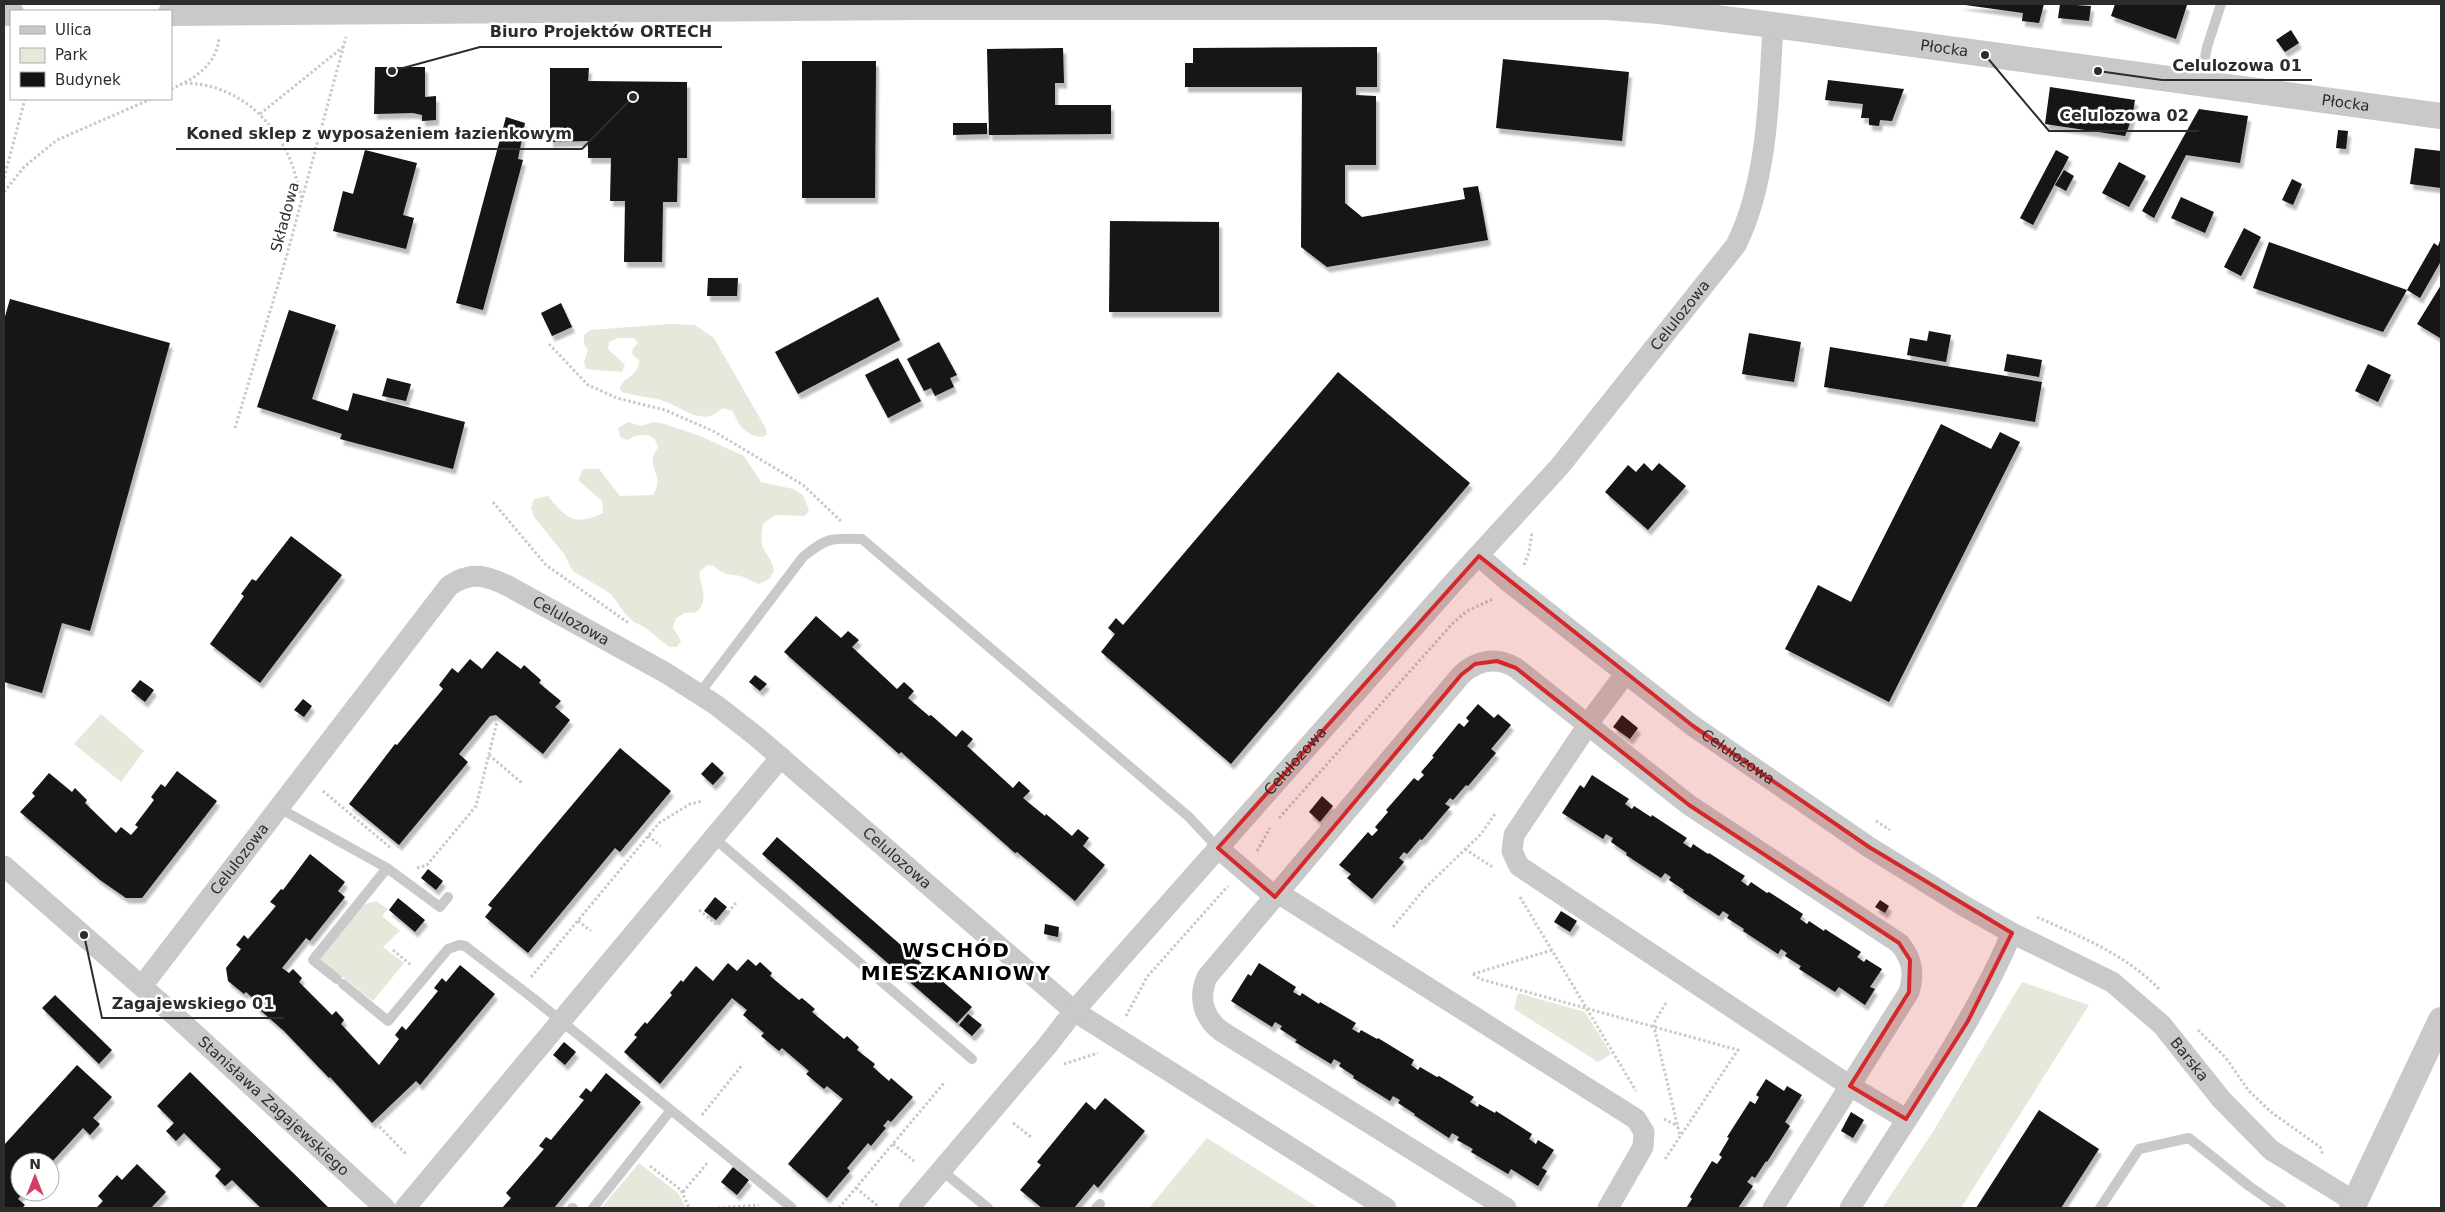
<svg xmlns="http://www.w3.org/2000/svg" width="2445" height="1212" viewBox="0 0 2445 1212" font-family="'DejaVu Sans',sans-serif">
	<style>
		.green { fill: #e4e9db }
		.building { fill: #131313; filter: url(#shadow) }
		.lines { fill: none; stroke-linecap: round; stroke-linejoin: round }
		.path { stroke: #c9c9c9; stroke-width: 3; stroke-dasharray: 2.5 2.5; stroke-linecap: butt }
		.service { stroke: #c9c9c9; stroke-width: 10 }
		.minor { stroke: #c9c9c9; stroke-width: 21 }
		.tertiary { stroke: #c9c9c9; stroke-width: 26 }
		.marked { fill: #d62828; fill-opacity: 0.2; stroke: #d62828; stroke-width: 4; stroke-linejoin: round }
		.labels { text-anchor: middle; stroke-width: 5; stroke-linejoin: round; paint-order: stroke }
		.street-label { font-size: 15px; fill: #2c2c2c; stroke: #fff }
		.district-label { font-size: 20px; font-weight: bold; letter-spacing: 1px; fill: #000; stroke: #fff }
		.leader { fill: none; stroke: #2c2c2c; stroke-width: 2 }
		.callout-dot { fill: #2c2c2c; stroke: #fff; stroke-width: 2 }
		.callout-label { font-size: 16px; text-anchor: middle; font-weight: bold; fill: #2c2c2c; stroke: #fff; stroke-width: 5; stroke-linejoin: round; paint-order: stroke }
	</style>
	<defs>
		<filter id="shadow"><feDropShadow dx="3" dy="5.5" stdDeviation="1" flood-color="#0004"/></filter>
	</defs>
	<rect width="100%" height="100%" fill="#fff"/>
	<path class="green" d="M670 324 695 325 714 338 765 427 767 434 763 437C747 436 738 426 733 411L722 408C703 429 681 406 661 400 648 397 635 396 622 392L620 388C624 376 639 376 639 361L632 354 633 348 638 343 634 338H618L609 342 608 349 625 365 622 372 586 369 584 362 588 350 584 344V335L590 330Z
		M628 422 641 426 653 422 665 424 700 436 744 456 761 482 793 489 803 495 809 510 805 516 775 515 763 524C757 554 769 548 774 571L769 579 759 584C753 582 746 577 740 576 729 574 723 575 714 566L708 565 699 572C701 587 709 600 697 612L685 613 676 618 673 627 681 641 677 647H669L646 628 634 622 626 615 611 594 573 571 564 554 534 517 531 507 534 499 548 496C567 520 575 526 603 513L602 501 578 480 583 469H599L620 496 653 495C667 473 643 470 658 447 653 430 639 434 627 440L620 437 618 428Z
		M101 714 144 751 121 782 74 744Z
		M376 901 388 909 382 916 400 931 383 947 404 963 373 1001 320 959 362 905Z
		M2022 982 2089 1005 1961 1208H1882L1934 1130Z
		M1518 993 1585 1012 1611 1054 1598 1062 1514 1009Z
		M1207 1138 1319 1208H1149Z
		M639 1163 678 1193 686 1208 602 1207Z"/>
	<path class="building" d="M1958 4H2044L2039 23 2022 21 2023 13Z
		M2060 4 2091 6 2089 21 2058 18Z
		M2115 4H2183L2187 5 2176 39 2111 16Z
		M2291 30 2299 43 2285 52 2276 40Z
		M1377 47V87H1356V95L1376 96V165H1345V203L1362 217 1465 199 1463 188 1478 186 1488 240 1327 267 1301 247 1302 87H1185V63H1193V48Z
		M1063 48 1064 83H1055V105H1111V134L989 135 987 49Z
		M1503 59 1629 72 1622 141 1496 128Z
		M802 61H876L875 198H802Z
		M375 67H425V97L436 96V120L422 121V115L413 113 374 114Z
		M550 68H589L588 81 687 82V158H678L677 202H663L662 262H624L625 201H610L611 158H588V141L550 142Z
		M1828 80 1904 89 1892 121 1880 120 1879 126 1869 125V118H1861L1863 104 1825 100Z
		M2050 87 2135 100 2132 118 2125 136 2045 124Z
		M2199 109 2248 116 2240 163 2186 155 2154 218 2142 211Z
		M506 117 525 123 518 159 523 160 483 310 456 303Z
		M953 123H987V134L953 135Z
		M2338 130 2348 131 2346 149 2336 148Z
		M2415 148 2441 151V188L2410 184Z
		M365 150 417 163 403 215 414 218 406 249 333 231 343 191 353 194Z
		M2056 150 2069 157 2033 225 2020 218Z
		M2119 162 2146 176 2129 207 2102 193Z
		M2064 170 2074 176 2066 191 2055 185Z
		M2292 179 2302 184 2293 205 2282 200Z
		M2181 197 2214 212 2205 233 2171 218Z
		M1110 221 1219 222V312H1109Z
		M2244 228 2261 237 2241 276 2224 267Z
		M2441 238V261L2420 298 2407 290 2434 243 2438 246Z
		M2269 242 2407 290 2383 332 2253 288Z
		M708 278H738L737 296H707Z
		M2441 285V337L2440 338 2417 324Z
		M878 297 900 340 798 394 775 352Z
		M10 299 170 343 90 631 62 623 42 693 4 682V320Z
		M561 303 572 327 552 336 541 313Z
		M289 310 336 325 312 399 348 411 353 393 465 422 453 469 340 439 342 434 257 407Z
		M1929 331 1951 335 1946 362 1907 355 1910 338 1927 341Z
		M1749 333 1801 342 1794 382 1742 374Z
		M939 342 957 375 950 378 954 387 935 396 931 388 924 391 907 359Z
		M1830 347 2042 382 2035 422 1824 387Z
		M2007 354 2042 360 2039 377 2004 371Z
		M898 358 921 401 888 418 865 375Z
		M2368 364 2391 375 2378 402 2355 391Z
		M1338 372 1470 483 1231 764 1101 652 1115 634 1108 628 1116 618 1123 625Z
		M387 378 411 384 406 401 382 396Z
		M1941 424 1991 449 2000 432 2020 442 1889 702 1785 649 1818 585 1851 602Z
		M1644 463 1652 471 1659 463 1686 486 1648 530 1605 492 1628 465 1636 472Z
		M291 536 342 575 260 683 210 644 244 596 241 594 252 579 256 581Z
		M816 616 841 638 848 631 859 640 852 647 897 689 904 682 914 691 908 698 929 716 931 715 956 737 962 730 973 739 967 746 1013 788 1019 781 1030 791 1023 798 1045 816 1046 814 1072 836 1078 829 1089 838 1083 846 1105 865 1075 901 1017 852 1015 853 901 752 899 754 784 652Z
		M497 651 521 669 524 665 541 680 539 683 561 701 555 707 570 720 543 754 496 715 490 716 459 754 468 762 399 845 349 804 395 744 397 745 443 689 439 685 452 668 458 673 470 659 482 669Z
		M755 675 767 684 760 691 749 682Z
		M140 680 154 690 145 702 131 691Z
		M303 699 312 706 304 717 294 710Z
		M1478 704 1494 718 1498 714 1511 725 1491 749 1496 753 1468 786 1466 785 1453 800 1450 798 1445 804 1450 807 1422 840 1420 839 1407 854 1404 852 1399 858 1404 862 1372 899 1347 878 1351 874 1339 865 1368 832 1372 836 1378 830 1375 827 1388 812 1386 810 1414 778 1418 781 1424 775 1421 772 1434 757 1432 756 1459 723 1464 727 1469 721 1466 718Z
		M1622 715 1638 728 1630 739 1613 727Z
		M620 748 671 791 620 852 615 848 528 953 485 917 492 908 488 905Z
		M712 762 724 773 713 785 701 774Z
		M177 771 217 801 142 898H126L100 880 20 812 35 796 32 793 49 773 72 792 75 788 87 800 85 803 116 833 121 827 131 835 138 827 135 825 154 800 151 797 161 784 165 787Z
		M1592 775 1629 799 1625 804 1632 809 1634 806 1651 817 1652 815 1687 838 1683 843 1691 848 1693 844 1708 854 1709 853 1745 876 1741 881 1748 886 1751 882 1767 893 1769 892 1803 914 1800 919 1807 924 1809 921 1824 931 1825 929 1861 952 1857 957 1864 962 1866 959 1882 969 1870 987 1875 989 1865 1005 1839 987 1835 992 1799 969 1801 966 1785 956 1787 953 1781 949 1778 954 1743 931 1744 929 1727 918 1729 915 1723 911 1719 916 1683 892 1684 890 1669 880 1671 877 1665 873 1661 878 1626 855 1627 853 1611 842 1613 838 1606 834 1603 839 1562 813 1580 785 1584 788Z
		M1322 796 1333 806 1320 822 1309 812Z
		M777 837 972 1007 957 1023 762 854Z
		M310 854 345 882 338 891 345 897 310 941 306 938 282 968 289 973 293 969 302 978 299 982 332 1015 336 1011 344 1020 341 1024 379 1065 399 1039 395 1035 402 1026 406 1030 438 991 434 988 442 978 446 982 460 965 495 994 420 1085 416 1081 372 1123 330 1077 329 1078 284 1031 252 1003 255 1000 246 992 244 994 228 981 226 968 241 949 236 945 244 935 248 939 276 906 270 902 281 889 283 890Z
		M428 869 443 881 436 890 421 878Z
		M715 897 727 907 716 920 704 911Z
		M398 898 425 920 415 932 389 910Z
		M1880 900 1889 906 1885 913 1875 907Z
		M1561 911 1577 921 1570 932 1554 922Z
		M1045 924 1059 927 1058 937 1044 934Z
		M748 959 756 966 760 962 772 973 770 976 799 1000 802 998 815 1009 812 1012 844 1039 847 1036 859 1047 857 1050 875 1064 873 1067 889 1081 891 1078 913 1097 891 1122 888 1120 883 1126 886 1128 871 1146 868 1143 847 1168 850 1171 827 1198 788 1164 843 1099 827 1086 824 1089 806 1074 809 1071 782 1048 779 1051 761 1036 764 1033 743 1015 747 1010 732 998 660 1084 624 1052 637 1037 634 1035 645 1022 647 1024 672 995 670 993 681 980 683 982 696 966 713 981 728 963 737 971Z
		M1259 963 1296 987 1293 992 1300 996 1302 993 1319 1004 1320 1002 1356 1023 1352 1029 1359 1033 1361 1030 1377 1039 1378 1038 1414 1060 1411 1065 1418 1070 1420 1067 1437 1077 1439 1076 1474 1097 1470 1102 1478 1107 1479 1104 1495 1113 1496 1111 1532 1134 1529 1139 1536 1144 1538 1140 1554 1150 1542 1168 1547 1171 1538 1186 1511 1169 1508 1174 1471 1152 1473 1149 1457 1140 1459 1137 1452 1133 1449 1138 1414 1115 1415 1114 1398 1103 1400 1100 1393 1096 1390 1101 1353 1078 1354 1076 1339 1066 1341 1063 1334 1059 1331 1064 1295 1042 1297 1040 1280 1029 1282 1026 1275 1022 1272 1027 1231 1001 1248 974 1251 976Z
		M55 995 112 1050 99 1064 42 1008Z
		M968 1014 982 1025 972 1036 959 1025Z
		M564 1042 576 1052 565 1065 553 1055Z
		M77 1065 112 1097 93 1118 100 1124 90 1135 83 1128 50 1164V1162H20V1192H24L18 1199 25 1205 22 1208H4V1145Z
		M190 1072 329 1208H261L232 1180 225 1186 215 1176 221 1169 184 1133 176 1141 166 1131 174 1123 157 1106Z
		M606 1073 641 1102 554 1208H502L511 1198 506 1193 544 1149 539 1146 546 1137 551 1140 584 1100 579 1097 586 1088 591 1092Z
		M1766 1079 1784 1091 1787 1086 1802 1095 1785 1122 1790 1126 1767 1162 1766 1161 1755 1178 1752 1176 1747 1182 1753 1186 1738 1208H1686L1692 1199 1690 1197 1712 1161 1717 1164 1722 1157 1719 1155 1729 1138 1727 1137 1750 1101 1755 1104 1759 1097 1756 1095Z
		M1105 1098 1145 1131 1098 1188 1094 1184 1074 1208H1042L1020 1190 1041 1165 1037 1162 1086 1102 1095 1110Z
		M2039 1110 2099 1149 2061 1208H1976Z
		M1851 1112 1864 1120 1853 1138 1841 1131Z
		M137 1164 166 1192 151 1208H96L103 1201 98 1196 117 1175 122 1180Z
		M733 1167 749 1180 737 1195 721 1182Z"/>
	<g class="lines">
		<path class="path" d="M185 83C230 84 266 111 286 151 294 165 297 183 302 199
			M171 89C194 79 216 66 219 38
			M260 114 343 47
			M4 178 25 99
			M4 192 24 167 57 140 151 99
			M549 344 588 385 617 398 665 410 715 432 803 485 842 522
			M235 428 286 258 346 37
			M493 502 546 565 630 624
			M1524 565 1529 552 1532 532
			M489 755 522 783
			M323 791 392 849
			M1279 818 1453 623 1467 611 1493 599
			M1876 821 1890 830
			M648 836 661 846
			M1465 849 1494 868
			M1257 851 1270 828
			M417 868 427 865 476 806 497 722
			M1520 897 1636 1091
			M699 910 717 925 736 903
			M2037 917C2081 937 2125 954 2159 989
			M578 921 591 931
			M1393 927 1426 887 1481 834 1495 814
			M393 950 411 965
			M1473 974 1480 979 1738 1050 1665 1159
			M1473 974 1552 950
			M531 977 659 823 690 804 703 801
			M1666 1003 1654 1023V1027L1680 1136
			M1126 1016 1147 977 1228 886
			M2198 1030 2226 1058 2248 1090 2271 1112 2320 1147 2323 1155
			M1064 1064 1098 1053
			M702 1115 743 1064
			M1664 1119 1678 1126
			M376 1123 406 1154
			M1013 1123 1031 1137
			M893 1144 914 1161
			M650 1166 681 1190 689 1208
			M856 1188 878 1206
			M683 1192 708 1162
			M718 1208 759 1205
			M839 1208 944 1083"/>
		<path class="service" d="M2200 83 2207 47 2221 4
			M699 694 803 557C827 537 832 538 862 539L1189 817 1218 848
			M279 808 387 868 440 907 448 897
			M714 838 972 1059
			M337 979 313 960 387 868
			M343 984 388 1021 448 949 459 945 465 946 534 999 792 1208
			M941 1170 988 1208
			M572 1208H573
			M593 1208 671 1110
			M1096 1208 1100 1204
			M2100 1208 2139 1149 2189 1138 2249 1186 2281 1208"/>
		<g class="minor">
			<path id="s1" d="M1479 556 1510 583 1693 726 1869 847 1964 906 2012 933 2112 982 2162 1025 2221 1099 2271 1150 2355 1202"/>
			<path d="M1625 674 1596 713 1514 835 1512 851 1519 866 1850 1086 1906 1119"/>
			<path d="M1218 848 1275 897"/>
			<path id="s2" d="M4 866 172 1013 385 1208"/>
			<path d="M1278 893 1636 1119 1644 1132 1643 1147 1608 1208"/>
			<path id="s3" d="M142 986 449 586C470 571 486 575 508 586L666 673 716 705 757 737 1074 1011 1386 1208"/>
			<path d="M405 1208 781 757"/>
			<path id="s4" d="M909 1208 1047 1046 1074 1011 1451 585 1560 466 1736 245C1768 181 1769 96 1773 25"/>
			<path d="M1506 1208 1221 1031C1203 1017 1198 998 1207 977L1461 675C1477 660 1496 656 1516 668L1689 805 1899 943C1912 958 1915 973 1909 992L1773 1208"/>
			<path d="M1850 1208C1906 1118 1970 1031 2012 933"/>
		</g>
		<g class="tertiary">
			<path d="M4 13H11"/>
			<path id="s5" d="M171 13 917 7H1608L1659 11 1773 25 2441 116"/>
			<path d="M2352 1208 2441 1020"/>
		</g>
	</g>
	<path class="marked" d="M1479 556 1693 726 1869 847 2012 933 1968 1021 1906 1119 1850 1086 1909 992 1910 960 1899 943 1689 805 1516 668 1497 661 1475 664 1461 675 1275 897 1218 848Z"/>
	<g class="labels">
		<g class="street-label">
			<text dy="5" stroke="none"><textPath href="#s5" startOffset="1776">Płocka</textPath></text>
			<text dy="5" stroke="none"><textPath href="#s5" startOffset="2181">Płocka</textPath></text>
			<text transform="translate(285 217) rotate(-75)" y="5">Składowa</text>
			<text dy="5" stroke="none"><textPath href="#s4" startOffset="1180">Celulozowa</textPath></text>
			<text dy="5" stroke="none"><textPath href="#s3" startOffset="639">Celulozowa</textPath></text>
			<text dy="5" stroke="none"><textPath href="#s1" startOffset="328">Celulozowa</textPath></text>
			<text dy="5" stroke="none"><textPath href="#s4" startOffset="591">Celulozowa</textPath></text>
			<text dy="5" stroke="none"><textPath href="#s3" startOffset="1044">Celulozowa</textPath></text>
			<text dy="5" stroke="none"><textPath href="#s3" startOffset="160">Celulozowa</textPath></text>
			<text dy="5" stroke="none"><textPath href="#s1" startOffset="875">Barska</textPath></text>
			<text dy="5" stroke="none"><textPath href="#s2" startOffset="361">Stanisława Zagajewskiego</textPath></text>
		</g>
		<g class="district-label">
			<text x="956" y="957">WSCHÓD<tspan x="956" dy="23">MIESZKANIOWY</tspan></text>
		</g>
	</g>
	<path class="leader" d="M392 71L480 47H722M2098 71L2162 80H2312M1985 55L2049 131H2199M633 97L582 149H176M84 935L102 1018H284"/>
	<g class="callout-dot">
		<circle cx="392" cy="71" r="5"/>
		<circle cx="2098" cy="71" r="5"/>
		<circle cx="1985" cy="55" r="5"/>
		<circle cx="633" cy="97" r="5"/>
		<circle cx="84" cy="935" r="5"/>
	</g>
	<g class="callout-label">
		<text x="601" y="37">Biuro Projektów ORTECH</text>
		<text x="2237" y="71">Celulozowa 01</text>
		<text x="2124" y="121">Celulozowa 02</text>
		<text x="379" y="139">Koned sklep z wyposażeniem łazienkowym</text>
		<text x="193" y="1009">Zagajewskiego 01</text>
	</g>
	<rect width="2445" height="1212" fill="none" stroke="#2c2c2c" stroke-width="10"/>
	<rect x="10" y="10" width="162" height="90" fill="#ffffff" stroke="#ababab"/>
	<rect x="20" y="26" width="25" height="8" fill="#c9c9c9" stroke="#ababab"/>
	<text x="55" y="35" font-size="15" fill="#2c2c2c">Ulica</text>
	<rect x="20" y="48" width="25" height="15" fill="#e4e9db" stroke="#ababab"/>
	<text x="55" y="60" font-size="15" fill="#2c2c2c">Park</text>
	<rect x="20" y="72" width="25" height="15" fill="#131313" stroke="#ababab"/>
	<text x="55" y="85" font-size="15" fill="#2c2c2c">Budynek</text>
	<g transform="translate(35 1177)"><circle r="24" fill="#ffffff" stroke="#ababab"/>
	<path d="M0-4L9 19L0 12L-9 19Z" fill="#d33e62"/>
	<text y="-8" font-size="14" font-weight="bold" text-anchor="middle" fill="#2c2c2c">N</text>
	</g>
</svg>
